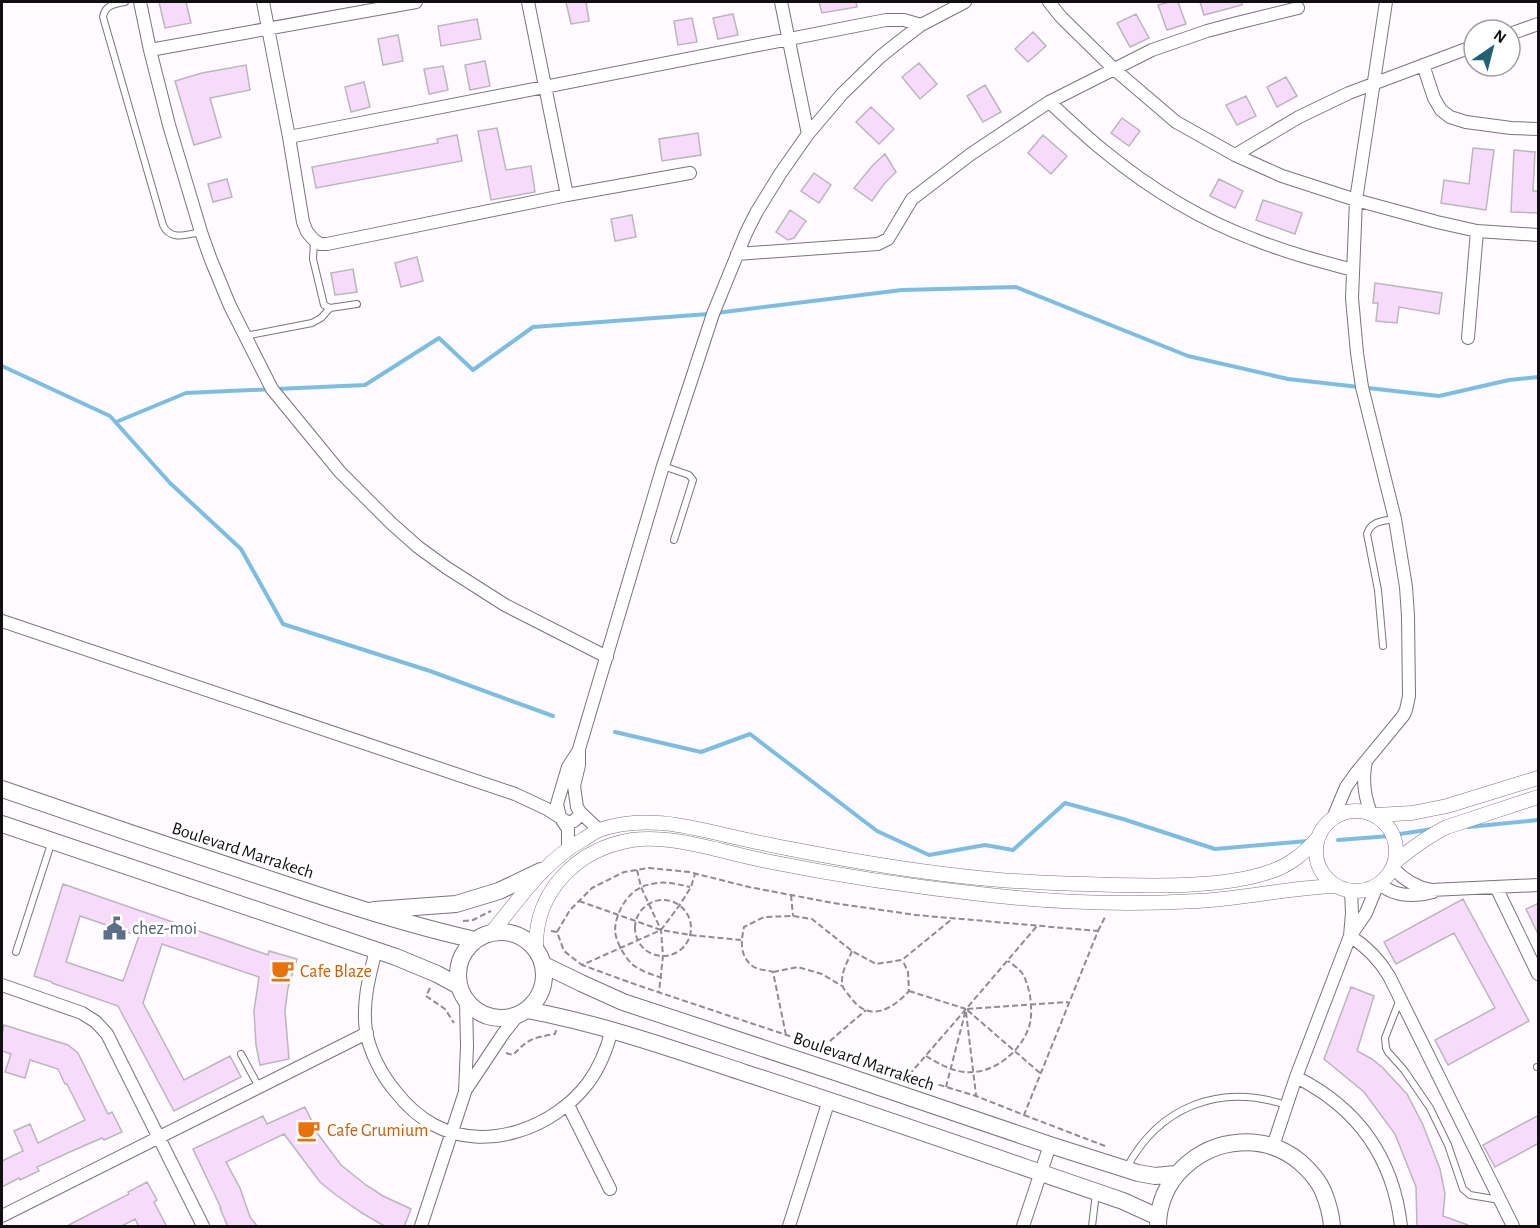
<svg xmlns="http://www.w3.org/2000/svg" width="1540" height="1228" viewBox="0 0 1540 1228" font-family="'Alegreya Sans',sans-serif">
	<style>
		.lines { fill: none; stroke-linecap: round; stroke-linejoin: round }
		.stream { stroke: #7cbee2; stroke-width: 4 }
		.building { fill: #f6dbfa; stroke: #bcb5bd; stroke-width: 1.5; fill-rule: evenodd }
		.service-casing { stroke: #7b747c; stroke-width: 8 }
		.minor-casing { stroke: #7b747c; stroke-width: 14 }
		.tertiary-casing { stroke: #7b747c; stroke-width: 15 }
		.secondary-casing { stroke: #7b747c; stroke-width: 18 }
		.path { stroke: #8f8b8f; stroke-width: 2; stroke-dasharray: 6 3; stroke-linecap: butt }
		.service { stroke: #fff; stroke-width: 6 }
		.minor { stroke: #fff; stroke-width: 12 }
		.tertiary { stroke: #fff; stroke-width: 14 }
		.secondary { stroke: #fff; stroke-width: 16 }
		.labels { text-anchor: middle; stroke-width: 6; stroke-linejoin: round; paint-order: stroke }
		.street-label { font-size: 18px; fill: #120f12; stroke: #fff }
		.service-label { font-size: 18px; fill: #4e5e75; stroke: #fff; text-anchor: start }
		.food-label { font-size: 18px; fill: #c56008; stroke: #fff; text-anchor: start }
	</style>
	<rect width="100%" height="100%" fill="#fefaff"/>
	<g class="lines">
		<path class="stream" d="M716 313 902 290 1016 287 1188 356 1288 379 1439 396 1509 380 1538 377
			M2 366 110 416 170 483 241 549 283 624 430 671 553 716
			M116 422 186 393 365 385 439 338 473 370 533 327 709 314
			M615 732 701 752 750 734 877 831 929 855 985 845 1013 850 1065 803 1123 819 1215 849 1308 841
			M1468 827 1538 820
			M1400 834 1433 829
			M1338 840 1390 836"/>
	</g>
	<path class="building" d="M159 2H186L191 23 165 28Z
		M566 2H586L589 21 571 24Z
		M819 2H856L857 7 822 13Z
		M1169 2H1178L1186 24 1167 30 1158 5Z
		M1200 2H1242V5L1204 15Z
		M733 14 738 35 718 39 713 18Z
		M1136 14 1149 38 1130 47 1117 23Z
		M692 18 697 42 678 45 674 21Z
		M477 19 481 39 441 46 438 26Z
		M1033 32 1046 46 1028 62 1015 49Z
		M398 35 403 61 383 65 378 39Z
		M485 61 490 86 470 90 465 65Z
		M919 63 937 84 920 99 902 77Z
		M246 65 250 90 210 98 221 137 194 145 175 81 202 73Z
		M443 66 448 90 429 94 424 69Z
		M1286 77 1297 96 1277 107 1267 87Z
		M364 82 370 107 351 112 345 87Z
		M985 85 1001 112 983 122 967 96Z
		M1246 96 1256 116 1237 125 1226 105Z
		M871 107 894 129 879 144 856 122Z
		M1122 118 1140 131 1129 146 1111 133Z
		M497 128 506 170 531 166 535 192 491 200 478 131Z
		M698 133 701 155 662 161 659 139Z
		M457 135 462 161 316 188 312 167 438 143 437 139Z
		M1043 135 1067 156 1051 174 1028 153Z
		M1473 148 1494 150 1486 210 1441 203 1444 180 1469 184Z
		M1514 150 1535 152 1533 191H1539V213L1511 212Z
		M885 154 896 172 884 184 872 201 854 188 873 165Z
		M814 173 831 185 819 203 801 191Z
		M227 179 232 197 213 202 208 184Z
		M1219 179 1243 191 1235 208 1210 196Z
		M1263 200 1302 213 1295 234 1256 220Z
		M790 210 806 221 794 238 788 240 776 232Z
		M632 215 636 237 615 241 611 219Z
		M417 257 423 281 401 287 395 263Z
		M353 269 357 292 335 295 331 273Z
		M1375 283 1442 293 1439 314 1399 307 1397 323 1376 321 1378 303H1373Z
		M63 884 268 955 269 951 297 959 288 988 285 1011 289 1059 260 1065 256 1045 254 1011 259 977 162 944 143 1003 184 1080 230 1056 241 1077 174 1111 118 1006 52 983V982L34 976ZM80 916 139 936 123 981 66 962Z
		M1463 899 1529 1021 1448 1065 1435 1040 1495 1008 1454 933 1396 964 1384 942Z
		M1539 903V936L1526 909Z
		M1351 987 1374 996 1357 1051 1372 1059 1383 1068 1407 1094 1423 1125 1440 1169 1445 1194 1443 1216 1468 1225V1227H1417L1416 1187 1395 1134 1364 1092 1324 1059Z
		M4 1025 68 1045 78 1053 108 1114 112 1112 122 1132 104 1140 102 1138 72 1151 37 1167 39 1171 20 1180 19 1178 2 1187V1161L23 1151 14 1131 30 1124 38 1143 85 1120 67 1084H65L58 1069 30 1060 25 1078 5 1072 11 1054 2 1051V1034Z
		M305 1107 318 1134 341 1165 366 1185 383 1196 411 1209 404 1227H386L362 1213 336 1195 320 1182 284 1134 226 1162 240 1188 250 1217 258 1227H228L220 1208H221L193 1149 263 1116 267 1124Z
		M1539 1115V1143L1495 1167 1483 1145Z
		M147 1182 157 1200 154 1202 167 1227H139L135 1219 120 1227H65L129 1194 128 1192Z"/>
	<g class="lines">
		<defs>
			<path id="service" d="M125 2C114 4 105 5 103 17L163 225C170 241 186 235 201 232
				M314 241 313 259 324 305 330 308 357 304
				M245 336 312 323 321 318 330 308
				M663 466 689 475 693 480 674 540
				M1383 646 1378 590 1367 534C1371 521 1383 521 1394 519
				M16 952 52 841
				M1400 999 1385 1038 1386 1048 1388 1052 1404 1070 1430 1108 1448 1145 1463 1189 1470 1195 1500 1200
				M241 1054 259 1087
				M1537 1067H1538
				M1126 1169C1159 1106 1220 1083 1286 1105
				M1092 1226 1096 1193"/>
			<path id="minor" d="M140 2 150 50 169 125 201 232 211 260 230 306 272 389 340 472 391 523 418 547 447 568 505 605 607 657
				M263 2 289 137 303 222 307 232 314 240 320 244H327L567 195 690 173
				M528 2 567 195
				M781 2 808 134
				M1049 2 1061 17 1114 69 1176 122 1235 155 1282 176 1356 200 1437 222 1477 231 1538 235
				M1510 34 1538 24
				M150 50 416 2
				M1423 65 1434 98 1441 110 1450 117 1466 122 1511 128 1538 129
				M1049 102C1067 118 1085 136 1104 151 1148 187 1199 219 1253 239 1285 252 1319 261 1353 270
				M289 137 886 20H904L921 25
				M1235 155 1299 117 1349 93 1474 46
				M737 254 878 244 888 239 912 199 971 154 1049 102 1152 50 1207 31 1237 23 1298 8
				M1468 338 1477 231
				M2 621 515 794 547 809 567 822 574 821 579 816 580 812
				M1366 761C1362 780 1364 796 1371 813
				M1333 818 1346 787 1356 773 1403 716 1406 710 1409 696 1408 616 1406 587 1395 519 1362 387 1357 353 1352 298 1356 200 1386 2
				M599 830 580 812 577 807 574 786 579 765V749L663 466 713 314 746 233 756 213 780 174 808 134 842 94 880 57 900 41 921 25 965 2
				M568 849V829L560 817 557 804 568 767 579 750
				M1393 868C1404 880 1415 887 1431 890L1538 885
				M1380 884C1395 897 1414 897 1433 892
				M1496 887 1538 974
				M1351 935 1366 913 1377 886
				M1350 936C1367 947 1379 959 1389 976L1513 1226
				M376 950C369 977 362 1003 366 1031 370 1053 382 1076 396 1092 406 1105 419 1117 434 1125 486 1153 554 1128 588 1083 600 1067 607 1049 612 1029
				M2 985 82 1013 96 1022 107 1034 203 1226
				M1296 1077C1358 1108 1393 1157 1401 1226
				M467 1088 503 1034 518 1015
				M568 1105 610 1189
				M1273 1146 1296 1077 1350 936 1352 913 1351 891
				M2 1216 367 1033
				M421 1226 465 1092 467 1046 466 1001
				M789 1226 829 1100
				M1023 1226 1050 1145"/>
			<path id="tertiary" d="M1316 851a40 40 0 1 1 80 0a40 40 0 1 1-80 0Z
				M1376 815 1412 813 1447 806 1538 778
				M1395 862C1412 848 1428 836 1447 827L1538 797
				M492 932C520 898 544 861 584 839 589 836 594 832 599 830 641 815 684 825 725 835 747 840 769 845 791 849 857 862 923 873 989 879 1031 883 1074 884 1116 885 1161 886 1226 887 1269 872 1289 866 1303 854 1317 839
				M536 948C535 891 577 849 632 840 673 834 725 853 766 861 840 876 914 887 989 895 1059 903 1128 905 1198 901 1244 899 1290 887 1337 886"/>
			<path id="secondary" d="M2 789C94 821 186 852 278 882 344 904 409 925 475 940
				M2 824 396 957 437 974 459 986
				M374 910 456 904 499 891 541 871
				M458 975a43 43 0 1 1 86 0a43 43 0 1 1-86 0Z
				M544 965 581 983 623 1002 841 1074 1050 1145 1138 1173 1155 1176 1176 1174
				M527 1010C602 1024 673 1049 745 1073 872 1114 997 1158 1123 1201L1158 1217
				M1158 1226C1158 1204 1167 1183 1183 1168 1215 1137 1265 1133 1300 1162 1309 1170 1318 1179 1323 1191 1328 1203 1331 1214 1332 1226"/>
		</defs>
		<use href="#service" class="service-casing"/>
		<use href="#minor" class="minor-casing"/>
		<use href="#tertiary" class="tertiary-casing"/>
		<use href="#secondary" class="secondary-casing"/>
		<path class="path" d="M637 870 641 887 661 930 663 956 659 992
			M791 895 793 916
			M635 928a28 28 0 1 1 56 0a28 28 0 1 1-56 0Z
			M579 901 661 930 690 935 741 940
			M463 921 473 920 491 911
			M551 931 557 932 564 951 582 965
			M1098 931 1105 917
			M557 932 570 910 592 888 624 872 649 868 689 872 749 887 833 903 916 915 1098 931 1024 1115 976 1096 897 1072 637 985 582 965 661 930 679 906 691 887 695 874
			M852 951C848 961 839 975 843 987 844 990 849 995 851 998 869 1023 893 1009 909 991L908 972 903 961
			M773 972 798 967 822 974 842 986
			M662 978C654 975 643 972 636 967 626 961 616 942 615 931 615 914 627 892 644 886 662 880 672 883 690 887
			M430 988 426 996 445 1009 454 1023
			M909 991 966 1009 1037 926
			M966 1012 976 1095
			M786 1035 773 972C767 970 759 970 754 967 739 957 741 941 744 927L764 917 793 916 812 919 852 951 876 964 902 960 952 919
			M823 1047 866 1010
			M506 1053 513 1055C529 1038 533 1038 555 1034L556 1030
			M926 1056C941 1065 956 1074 974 1072 999 1070 1024 1048 1030 1023 1032 1014 1031 1004 1030 995 1028 987 1026 979 1022 973 1018 968 1012 964 1008 961
			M1040 1073 966 1009 1068 1002
			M909 1075 966 1009 946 1087
			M1024 1115 1105 1146"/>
		<use href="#service" class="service"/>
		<use href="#minor" class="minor"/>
		<use href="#tertiary" class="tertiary"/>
		<use href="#secondary" class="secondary"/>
	</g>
	<defs>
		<symbol id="civic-bare" viewBox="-9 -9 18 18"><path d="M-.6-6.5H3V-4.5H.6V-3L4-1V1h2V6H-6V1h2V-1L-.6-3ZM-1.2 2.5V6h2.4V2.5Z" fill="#5c6f8a" stroke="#fff" stroke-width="2.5" paint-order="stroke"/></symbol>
		<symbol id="cafe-bare" viewBox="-9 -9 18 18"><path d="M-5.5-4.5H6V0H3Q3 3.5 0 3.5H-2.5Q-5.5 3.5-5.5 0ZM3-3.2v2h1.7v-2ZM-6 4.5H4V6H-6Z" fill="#e8710a" stroke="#fff" stroke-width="2.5" paint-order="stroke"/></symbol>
	</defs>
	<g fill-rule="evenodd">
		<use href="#civic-bare" x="98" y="912" width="33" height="33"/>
		<use href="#cafe-bare" x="266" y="954" width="33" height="33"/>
		<use href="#cafe-bare" x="292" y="1114" width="33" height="33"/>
	</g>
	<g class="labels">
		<g class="street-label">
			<text transform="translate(243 850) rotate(18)" y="6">Boulevard Marrakech</text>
			<text transform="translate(864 1061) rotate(19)" y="6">Boulevard Marrakech</text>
		</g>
		<g class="service-label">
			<text x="132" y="934">chez-moi</text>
		</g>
		<g class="food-label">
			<text x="300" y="977">Cafe Blaze</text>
			<text x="327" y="1136">Cafe Grumium</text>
		</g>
	</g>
	<rect width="1540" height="1228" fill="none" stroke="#120f12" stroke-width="6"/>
	<g transform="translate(1492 48) rotate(35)"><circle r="28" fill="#ffffff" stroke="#a09fa0" stroke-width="1.5"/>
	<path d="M0-4.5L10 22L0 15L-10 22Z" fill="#216176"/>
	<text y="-9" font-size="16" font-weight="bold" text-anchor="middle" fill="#120f12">N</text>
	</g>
</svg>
